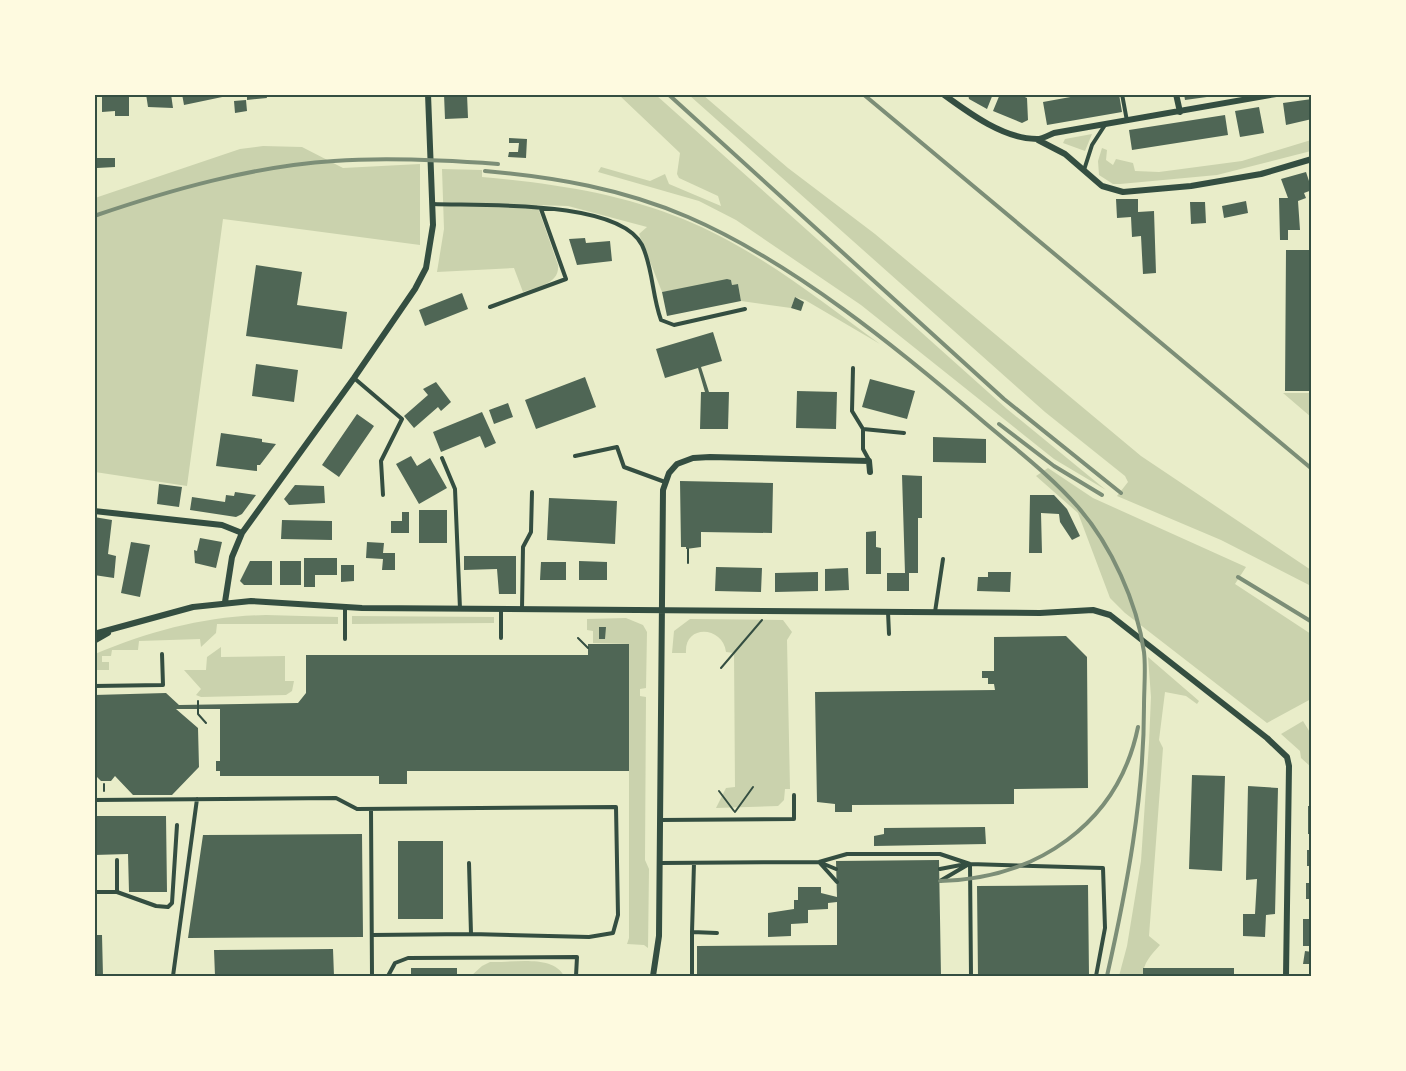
<svg xmlns="http://www.w3.org/2000/svg" width="1406" height="1071" viewBox="0 0 1406 1071" font-family="'Golos Text',sans-serif">
	<style>
		.green { fill: #cad2ad }
		.building { fill: #4f6655 }
		.lines { fill: none; stroke-linecap: round; stroke-linejoin: round }
		.path { stroke: #344e41; stroke-width: 2 }
		.service { stroke: #344e41; stroke-width: 4 }
		.minor { stroke: #344e41; stroke-width: 6 }
		.rail { stroke: #7c8e77; stroke-width: 4 }
		.neatline { fill: none; stroke: #344e41; stroke-width: 2 }
	</style>
	<rect width="100%" height="100%" fill="#e9edc9"/>
	<path class="green" d="M619 95H656L1007 409 1106 490 1054 459 861 305 736 220 699 201 598 172 601 167 650 181 665 174 669 184 721 206 718 196 679 178 677 174 680 153Z
		M689 95H703L788 168 875 234 1141 456 1311 570V586L1221 540 1117 496 1128 482 1125 476 1045 412Z
		M1092 134 1085 151 1063 143 1065 139Z
		M1311 140V151L1217 175 1120 184H1113L1099 175 1098 161 1102 148 1107 150 1106 160 1113 165 1116 159 1133 163 1135 171 1159 172 1242 161Z
		M263 146 302 147 343 168 420 164V245L223 219 187 486 95 472V198L240 149Z
		M442 169 482 170V177C551 183 619 193 683 219 755 248 818 299 880 344L805 300 795 297 791 308 741 301 738 284 732 285 731 280 662 292 639 234 647 227 568 206 537 205 558 265C560 284 537 287 523 292L514 268 437 272 444 229Z
		M1283 393H1311V417Z
		M1048 468 1093 498 1246 567 1235 584 1311 634V699L1267 723 1125 613 1110 598 1078 513 1036 476Z
		M266 615 338 617V624H217L216 633 201 647 200 639 139 641 138 650H112L111 656H102V662H109V670H95V654C150 631 206 616 266 615Z
		M352 616 494 617V623L352 624Z
		M626 618 643 625 647 632 646 688 640 689V696L646 697 645 860 649 869 648 948 644 945 627 944 629 938V644L593 643V631L587 630V619Z
		M690 619 783 620 792 632 787 640 790 789H785L784 800 778 806 716 808 726 788 735 787 734 653 726 652C723 626 684 624 686 653H672L674 631Z
		M221 647V657L285 656V681H294L292 691 286 695 201 697 196 695 201 689 184 670H206L207 657Z
		M1148 657 1199 701 1197 704 1186 696 1165 692 1159 740 1163 748 1149 936 1160 945C1151 955 1143 963 1143 976H1119L1127 946 1141 861 1149 743 1151 697Z
		M1303 721 1311 734V767L1301 758 1300 751 1281 734Z
		M490 962C512 963 553 954 564 976H471L482 966Z"/>
	<path class="building" d="M102 94H129V116H115V111L102 112Z
		M146 94H171L173 108 148 107Z
		M182 94H227V96L184 105Z
		M247 94H266L267 98 247 100Z
		M444 94H467L468 118 445 119Z
		M968 94H993L987 109 969 99Z
		M1000 94H1018L1027 98 1028 120 1022 123 993 111Z
		M1087 94H1119L1122 112 1047 125 1043 102Z
		M1184 94H1214V96L1185 100Z
		M1312 99V119L1286 125 1283 103Z
		M246 100 247 111 235 113 234 101Z
		M1259 107 1264 133 1240 137 1235 111Z
		M1225 115 1228 135 1132 150 1129 130Z
		M509 138 527 139 526 158 508 157 509 152H518L519 143H509Z
		M97 158H115V167L97 168Z
		M1306 172 1312 190 1304 193 1306 198 1298 201 1300 230H1288V240H1280L1279 198H1288L1281 179Z
		M1116 199H1138V212L1154 211 1156 273 1143 274 1141 236 1132 237 1131 217 1117 218Z
		M1246 201 1248 213 1224 218 1222 206Z
		M1190 202H1205L1206 223 1191 224Z
		M585 238 586 243 610 241 612 261 577 265 569 239Z
		M1286 250H1312V391H1285Z
		M256 265 302 272 297 305 347 312 342 349 246 336Z
		M727 279 731 280 732 285 738 284 741 301 667 316 662 292Z
		M462 293 468 309 425 326 419 310Z
		M795 297 804 302 801 311 791 308Z
		M713 332 722 361 701 367 709 392H729L728 429H700L701 392H705L698 368 665 378 656 349Z
		M256 364 298 370 294 402 252 396Z
		M585 377 596 407 536 429 525 400Z
		M870 379 915 391 907 419 862 407Z
		M436 382 451 402 441 411 438 407 414 428 404 416 428 395 423 389Z
		M797 391 837 392 836 429 796 428Z
		M508 403 513 417 494 424 489 410Z
		M482 412 496 443 485 448 480 436 441 452 433 432Z
		M357 414 374 426 339 477 322 465Z
		M221 433 262 439V442L276 444 260 465H257V471L216 466Z
		M933 437 986 439V463L933 462Z
		M411 456 417 466 430 458 447 488 419 504 396 464Z
		M902 475 922 476V518H918V573H909V591H887V573H905Z
		M680 481 773 483 772 533 701 532V547L686 549V547H681Z
		M159 484 182 487 179 507 157 504Z
		M295 485 324 486 325 503 289 505 284 499Z
		M235 492 256 495 242 514 236 517 190 510 192 497 225 502 226 495 234 496Z
		M1030 495H1054L1067 509 1080 536 1072 540 1060 522 1059 514 1041 513 1042 553H1029Z
		M549 498 617 501 615 544 547 540Z
		M419 510H447V543H419Z
		M402 512H409V533H391V521H402Z
		M94 517 112 520 108 554 116 556 114 578 94 575Z
		M282 520 332 521V540L281 539Z
		M876 531V547L881 548V574H866V532Z
		M200 538 222 542 216 568 195 563 194 550 197 551Z
		M131 542 150 545 140 597 121 593Z
		M367 542 384 543 383 553H395V570H382L383 559 366 558Z
		M464 556H516V594H499L497 569 464 570Z
		M304 558H337V575H315V587H304Z
		M250 561H272V585H244L240 581Z
		M280 561H301V585H280Z
		M579 561 607 562V580H579Z
		M541 562H566V580H540Z
		M341 565H354V581L341 582Z
		M716 567 762 568 761 592 715 591Z
		M848 568 849 590 825 591V569Z
		M818 572V591L775 592V573Z
		M988 572H1011L1010 592 977 591 978 577H988Z
		M599 627H606L605 639H599Z
		M1066 636 1087 657 1088 788 1014 789V804L852 805V812H835V804L817 802 815 692 995 690 994 684H988V678H982V671H994V637Z
		M588 644H629V771H407V784H379V776H220V771H216V761H220V709H176L198 728 199 767 172 795H133L115 776 111 781H101L97 777 94 780V695L166 693 179 705 298 703 306 693V655H588Z
		M1192 775 1225 776 1222 871 1189 869Z
		M1248 786 1278 788 1275 914 1266 915 1265 937 1243 936V914H1255L1257 879 1246 880Z
		M1308 806H1312V834H1308Z
		M94 816H166L167 892H129L128 854 94 855Z
		M985 827 986 844 874 846V836L884 834V828Z
		M362 834 363 937 188 938 203 835Z
		M398 841H443V919H398Z
		M1307 850H1312V866H1307Z
		M939 860 941 976H697V946L837 945V902L828 903V909L808 910V923L791 924V936L768 937V913L794 909V900H798V887H821V893L837 897 836 861Z
		M1306 883H1312V899H1306Z
		M1088 885 1089 976H978L977 886Z
		M1303 919H1312V946H1303Z
		M94 935H102L103 976H94Z
		M333 949 334 976H215L214 950Z
		M1305 951 1312 952V964H1303Z
		M411 968H457V976H411Z
		M1143 968H1234V976H1143Z"/>
	<g class="lines">
		<path class="path" d="M688 563V549
			M578 638 588 648
			M721 668 762 620
			M198 701V714L206 723
			M104 791V784
			M719 791 734 811
			M735 812 753 787"/>
		<path class="service" d="M1122 94 1127 121
			M1084 170 1092 145 1105 125
			M433 204C480 206 619 199 642 245 653 268 652 296 661 320L674 325 745 309
			M490 307 566 279 541 209
			M853 368 852 411 863 429
			M354 378 402 419 381 461 383 495
			M575 456 617 447 624 467 665 482
			M442 458 455 489 460 609
			M869 460 863 449V429L904 433
			M522 609 523 547 531 532 532 492
			M888 612 889 634
			M935 612 943 559
			M501 638V609
			M345 639V607
			M94 686 163 685 162 654
			M94 800 336 798 357 809 616 807 618 915 613 933 589 937 471 934 372 935
			M371 809 372 976
			M660 820 794 819V795
			M819 862 837 882
			M819 862 836 869
			M469 863 471 934
			M660 863 819 862 847 854H940L970 864 1103 868 1105 928 1096 976
			M694 863 692 932 717 933
			M970 864 971 976
			M940 869 966 864
			M940 881 969 864
			M94 892H117V860
			M117 892 156 906 168 907 172 903 177 825
			M173 976 197 799
			M388 976 395 963 408 958 577 957 576 976
			M692 976V932"/>
		<path class="minor" d="M943 94C969 113 1004 139 1037 139 1042 139 1049 135 1054 133L1276 94
			M1176 94 1180 112
			M1038 140 1065 154 1102 186 1123 192 1191 186 1261 174 1312 159
			M94 511 222 525 242 533
			M225 602 232 557 242 533 354 378 415 289 426 268 433 225 428 94
			M94 634 193 607 251 601 362 608 1040 613 1093 610 1110 615 1267 738 1287 757 1289 766 1286 976
			M94 641 108 633
			M653 976 659 936 663 490 669 473 677 464 693 458 710 457 869 461 870 472"/>
		<path class="rail" d="M668 94 1004 399 1121 493
			M863 94 1312 469
			M485 171C555 177 623 189 688 217 792 262 899 349 985 423 1017 450 1051 476 1078 507 1111 545 1137 602 1144 652 1146 669 1144 688 1144 706 1144 798 1127 887 1107 976
			M94 216C170 190 254 166 334 161 389 157 444 160 498 164
			M999 424 1054 466 1102 495
			M1238 577 1312 622
			M940 881C1035 879 1118 825 1138 727"/>
	</g>
	<rect width="1406" height="1071" fill="none" stroke="#fefae0" stroke-width="192"/>
	<rect x="96" y="96" width="1214" height="879" class="neatline"/>
</svg>
